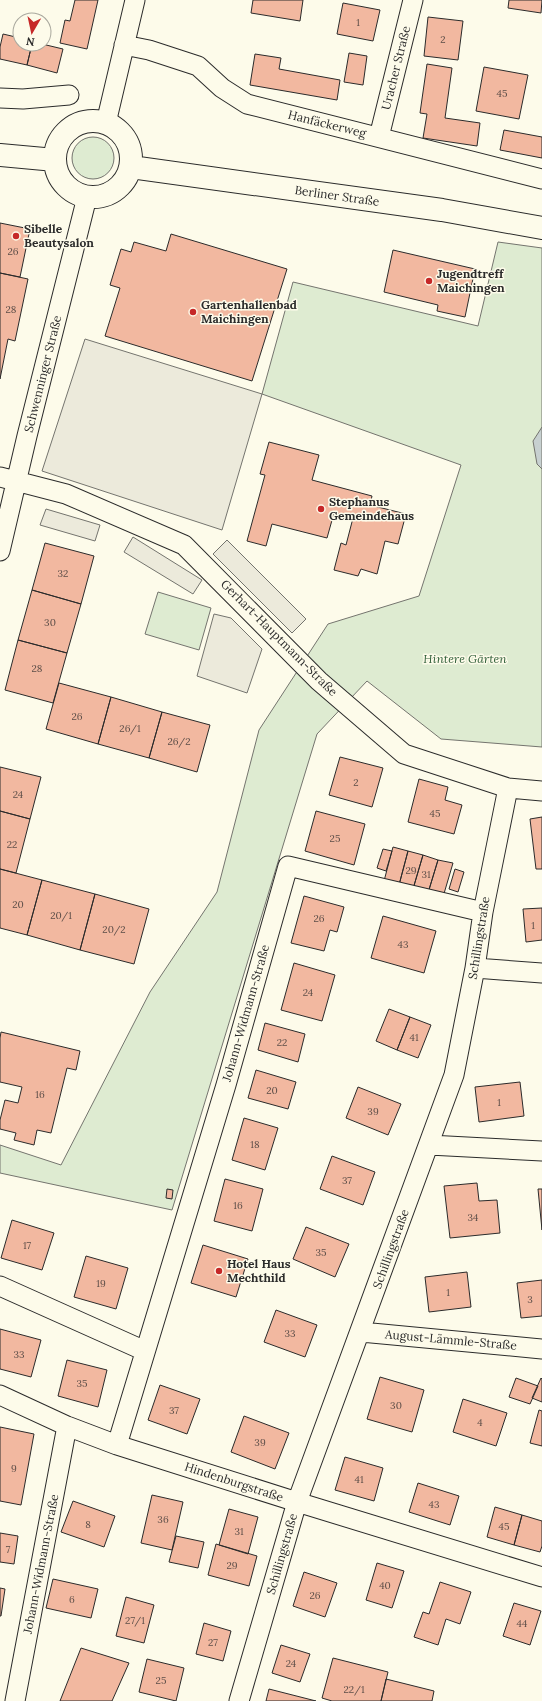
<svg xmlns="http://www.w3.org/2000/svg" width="542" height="1701" viewBox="0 0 542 1701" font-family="Lora,serif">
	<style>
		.green { fill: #deebd1; stroke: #74746e }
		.parking { fill: #eceadb; stroke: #74746e }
		.water { fill: #c7d0d0; stroke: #74746e }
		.building { fill: #f2b8a0; stroke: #2b2b2b }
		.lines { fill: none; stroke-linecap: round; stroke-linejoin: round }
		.minor-casing { stroke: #2b2b2b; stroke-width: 21 }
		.secondary-casing { stroke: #2b2b2b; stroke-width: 24 }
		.minor { stroke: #fdfbea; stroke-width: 19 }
		.secondary { stroke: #fdfbea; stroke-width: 22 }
		.poi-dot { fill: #c62828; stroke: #fdfbea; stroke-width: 1.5 }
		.labels { text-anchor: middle; stroke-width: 3; stroke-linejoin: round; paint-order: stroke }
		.number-label { font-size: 10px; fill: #5d4e48 }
		.street-label { font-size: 12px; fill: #2b2b2b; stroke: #fdfbea }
		.poi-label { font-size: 12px; font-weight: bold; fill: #2b2b2b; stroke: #fdfbea; text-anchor: start }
		.park-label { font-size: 12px; font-style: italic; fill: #34623c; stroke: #fdfbea }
	</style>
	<rect width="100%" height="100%" fill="#fdfbea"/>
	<path class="green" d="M72 158a21 21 0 1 1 42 0a21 21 0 1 1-42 0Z
		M498 242 542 248V747L441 739 367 681 317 734 172 1210 0 1173V1145L61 1165 150 992 217 892 259 730 328 624 419 596 461 465 262 394 293 282 478 326Z
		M158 592 211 608 199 650 145 634Z"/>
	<path class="parking" d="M85 339 262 394 222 530 42 471Z
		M46 509 100 525 95 541 40 525Z
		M133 537 202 580 193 594 124 552Z
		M227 540 306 619 292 633 213 554Z
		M214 614 231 618 262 649 247 693 197 676Z"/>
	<path class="water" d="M542 427V469L537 464 533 441Z"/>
	<path class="building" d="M75 0H98L87 49 60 43 65 20 70 21Z
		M253 0H303L300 21 251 13Z
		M509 0H542L541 13 508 8Z
		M343 3 380 10 373 41 337 34Z
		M428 17 463 21 458 60 424 56Z
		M3 34 20 38V44H32L27 65 0 59V47Z
		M32 44H42L63 49 57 73 27 65Z
		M349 53 367 56 363 85 344 82Z
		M255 54 281 58 279 69 340 80 337 100 250 85Z
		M427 64 452 68 445 118 480 123 477 146 423 138 427 114 420 113Z
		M484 67 528 75 519 119 476 111Z
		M504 130 542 137V158L500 150Z
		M0 223 30 229 20 277 0 273Z
		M171 234 287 269 252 381 105 336 120 288 110 285 121 249 131 252 134 242 166 251Z
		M393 250 475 269 465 317 437 311 438 305 384 292Z
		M0 273 28 279 15 341 8 339 0 379Z
		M269 442 319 455 312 480 372 496 370 505 406 514 398 544 385 541 377 574 361 569 358 576 334 570 341 543 346 545 353 518 334 513 327 538 272 524 266 546 247 541 265 475 260 474Z
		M45 543 94 556 81 604 32 590Z
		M32 590 81 604 67 653 18 640Z
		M18 640 67 653 53 703 5 690Z
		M59 683 111 697 98 744 46 729Z
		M111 697 162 712 149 758 98 744Z
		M162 712 210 725 197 772 149 758Z
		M340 757 383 768 372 807 329 795Z
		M0 767 41 777 30 819 0 811Z
		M419 779 448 787 445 800 462 805 454 834 408 822Z
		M0 811 30 819 16 873 0 869Z
		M316 811 365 824 354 865 305 851Z
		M542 817V869H536L530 819Z
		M393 847 408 851 399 885 384 881Z
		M383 849 392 851 386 871 377 868Z
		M408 851 423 855 413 889 399 885Z
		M423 855 438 860 428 893 413 889Z
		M438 860 453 863 443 897 428 893Z
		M0 869 42 880 27 935 0 928Z
		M455 869 464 872 458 892 449 889Z
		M42 880 95 894 80 950 27 935Z
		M95 894 149 909 134 964 80 950Z
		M304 896 344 907 337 932 330 930 324 951 291 943Z
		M542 908V940L526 942 523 909Z
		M383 916 436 931 424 973 371 958Z
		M294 963 335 975 322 1021 281 1010Z
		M389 1009 410 1017 397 1050 376 1041Z
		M410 1017 431 1025 418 1058 397 1050Z
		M265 1023 305 1034 298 1062 258 1050Z
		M1 1032 80 1051 76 1070 67 1068 51 1133 37 1130 34 1145 14 1140 16 1133 0 1129V1120L5 1100 18 1103 22 1087 0 1082V1038Z
		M256 1070 296 1082 288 1109 248 1098Z
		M520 1082 524 1116 479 1122 475 1087Z
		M358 1087 401 1104 388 1135 346 1118Z
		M244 1118 278 1128 265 1170 232 1160Z
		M332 1156 375 1172 363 1205 320 1189Z
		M225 1179 263 1189 252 1231 214 1221Z
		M477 1183 479 1201 497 1200 500 1233 450 1238 444 1186Z
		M167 1189 173 1190 172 1199 166 1198Z
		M538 1189H542V1230Z
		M12 1220 54 1233 42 1270 1 1258Z
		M306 1227 349 1244 335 1277 293 1259Z
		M203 1245 248 1259 236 1297 191 1283Z
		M86 1256 128 1268 116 1309 74 1297Z
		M467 1272 471 1307 429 1312 425 1277Z
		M542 1280V1316L521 1318 517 1283Z
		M276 1310 317 1325 305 1357 264 1342Z
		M0 1329 41 1340 31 1377 0 1369Z
		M67 1360 107 1370 98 1407 58 1396Z
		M380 1377 424 1390 412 1432 367 1419Z
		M516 1378 538 1386 530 1404 509 1397Z
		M541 1378 542 1379V1402L532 1398Z
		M160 1385 200 1399 187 1434 148 1420Z
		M463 1399 507 1413 496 1446 453 1432Z
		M539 1410 542 1411V1446L530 1443Z
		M244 1416 289 1433 275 1469 231 1452Z
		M0 1427 34 1434 21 1505 0 1501Z
		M345 1457 383 1468 374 1501 335 1490Z
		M418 1483 459 1496 450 1525 409 1512Z
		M152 1495 183 1502 172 1550 141 1543Z
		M73 1501 115 1516 104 1547 61 1532Z
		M495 1507 522 1515 514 1545 487 1537Z
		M229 1509 258 1517 248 1554 219 1545Z
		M522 1515 542 1521V1546L540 1552 514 1545Z
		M0 1533 18 1536 14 1564 0 1562Z
		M176 1536 204 1542 198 1568 169 1562Z
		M216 1544 257 1556 249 1586 208 1575Z
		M377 1563 404 1571 392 1608 366 1600Z
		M304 1572 337 1583 325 1617 293 1606Z
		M53 1579 98 1589 91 1618 46 1608Z
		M440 1582 471 1592 460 1624 446 1619 438 1645 414 1637 423 1612 429 1614Z
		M0 1588 5 1589 1 1616H0Z
		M126 1597 154 1605 144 1643 116 1636Z
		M514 1603 541 1611 530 1645 503 1636Z
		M204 1623 231 1631 223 1661 196 1654Z
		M281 1645 310 1654 300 1682 272 1673Z
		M81 1648 129 1663 112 1701H60Z
		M333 1658 388 1672 381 1701H332L322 1698Z
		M147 1659 184 1668 176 1701 139 1692Z
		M386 1679 434 1691 432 1701H381Z
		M269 1689 316 1701H266Z"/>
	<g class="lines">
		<defs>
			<path id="minor" d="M124 45 149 50 198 66 222 88 247 104 542 179
				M0 98 23 99 69 95
				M106 123 135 0
				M379 137 413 0
				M0 477 66 494 184 545 319 681 404 754 508 788 542 791
				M0 551 27 436 87 197
				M475 968 542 973
				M429 1145 542 1151
				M0 1286 145 1351
				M361 1332 542 1349
				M0 1395 67 1426 117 1445 297 1502 542 1577
				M117 1445 226 1085 288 866 483 912
				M15 1701 67 1426
				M239 1701 297 1502 454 1075 475 968 483 912 508 788"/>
			<path id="secondary" d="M55 159a38 38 0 1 1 76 0a38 38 0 1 1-76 0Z
				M0 155 55 160
				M131 167 442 210 542 228"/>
		</defs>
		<use href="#minor" class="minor-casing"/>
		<use href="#secondary" class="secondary-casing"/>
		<use href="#minor" class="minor"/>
		<use href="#secondary" class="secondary"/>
	</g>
	<g class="poi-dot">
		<circle cx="16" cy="236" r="4"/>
		<circle cx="429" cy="281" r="4"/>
		<circle cx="193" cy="312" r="4"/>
		<circle cx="321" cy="509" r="4"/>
		<circle cx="219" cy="1271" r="4"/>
	</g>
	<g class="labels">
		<g class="number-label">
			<text x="358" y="26">1</text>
			<text x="443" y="43">2</text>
			<text x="502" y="97">45</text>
			<text x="13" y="255">26</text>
			<text x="11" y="313">28</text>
			<text x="63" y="577">32</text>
			<text x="50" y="626">30</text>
			<text x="37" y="672">28</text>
			<text x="77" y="720">26</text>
			<text x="130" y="732">26/1</text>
			<text x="179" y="745">26/2</text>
			<text x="356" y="786">2</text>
			<text x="18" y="798">24</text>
			<text x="435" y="817">45</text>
			<text x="335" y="842">25</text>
			<text x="12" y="848">22</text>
			<text x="411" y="874">29</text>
			<text x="426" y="878">31</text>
			<text x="18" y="908">20</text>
			<text x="61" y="919">20/1</text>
			<text x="319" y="922">26</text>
			<text x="533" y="929">1</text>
			<text x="114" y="933">20/2</text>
			<text x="403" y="948">43</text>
			<text x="308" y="996">24</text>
			<text x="414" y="1041">41</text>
			<text x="282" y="1046">22</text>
			<text x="272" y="1094">20</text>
			<text x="40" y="1098">16</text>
			<text x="499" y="1106">1</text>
			<text x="373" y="1115">39</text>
			<text x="255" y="1148">18</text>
			<text x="347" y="1184">37</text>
			<text x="238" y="1209">16</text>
			<text x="473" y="1221">34</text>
			<text x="27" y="1249">17</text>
			<text x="321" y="1256">35</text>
			<text x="101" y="1287">19</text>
			<text x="448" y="1296">1</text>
			<text x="530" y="1303">3</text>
			<text x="290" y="1337">33</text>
			<text x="19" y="1358">33</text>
			<text x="82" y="1387">35</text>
			<text x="396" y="1409">30</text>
			<text x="174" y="1414">37</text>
			<text x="480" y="1426">4</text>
			<text x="260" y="1446">39</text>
			<text x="14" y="1472">9</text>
			<text x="359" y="1483">41</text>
			<text x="434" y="1508">43</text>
			<text x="163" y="1523">36</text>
			<text x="88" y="1528">8</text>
			<text x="504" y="1530">45</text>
			<text x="239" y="1535">31</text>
			<text x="8" y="1553">7</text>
			<text x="232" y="1569">29</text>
			<text x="385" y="1589">40</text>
			<text x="315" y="1599">26</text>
			<text x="72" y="1603">6</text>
			<text x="135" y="1624">27/1</text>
			<text x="522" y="1627">44</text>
			<text x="213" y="1646">27</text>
			<text x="291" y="1667">24</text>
			<text x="161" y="1684">25</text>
			<text x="354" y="1693">22/1</text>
		</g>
		<g class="street-label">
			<text transform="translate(396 68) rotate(-76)" y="4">Uracher Straße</text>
			<text transform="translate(327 124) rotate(14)" y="4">Hanfäckerweg</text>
			<text transform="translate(337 196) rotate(8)" y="4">Berliner Straße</text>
			<text transform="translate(43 374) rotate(-76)" y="4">Schwenninger Straße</text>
			<text transform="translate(279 638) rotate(45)" y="4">Gerhart-Hauptmann-Straße</text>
			<text transform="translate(479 938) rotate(-81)" y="4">Schillingstraße</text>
			<text transform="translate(246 1013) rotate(-74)" y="4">Johann-Widmann-Straße</text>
			<text transform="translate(391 1249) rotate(-70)" y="4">Schillingstraße</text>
			<text transform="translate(451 1340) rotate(5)" y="4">August-Lämmle-Straße</text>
			<text transform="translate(234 1482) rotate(18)" y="4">Hindenburgstraße</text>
			<text transform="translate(282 1554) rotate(-74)" y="4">Schillingstraße</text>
			<text transform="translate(41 1564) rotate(-79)" y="4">Johann-Widmann-Straße</text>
		</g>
		<g class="poi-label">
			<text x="24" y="233">Sibelle<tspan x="24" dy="14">Beautysalon</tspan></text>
			<text x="437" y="278">Jugendtreff<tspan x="437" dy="14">Maichingen</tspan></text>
			<text x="201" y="309">Gartenhallenbad<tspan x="201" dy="14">Maichingen</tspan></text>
			<text x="329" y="506">Stephanus<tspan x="329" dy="14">Gemeindehaus</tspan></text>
			<text x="227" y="1268">Hotel Haus<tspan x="227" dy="14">Mechthild</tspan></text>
		</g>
		<g class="park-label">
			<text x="465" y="663">Hintere Gärten</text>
		</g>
	</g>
	<g transform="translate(32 32) rotate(189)"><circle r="19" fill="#fdfbea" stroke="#a9a89e"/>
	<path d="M0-3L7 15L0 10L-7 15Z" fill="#c62828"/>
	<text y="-6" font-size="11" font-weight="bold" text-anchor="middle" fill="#2b2b2b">N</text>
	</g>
</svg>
